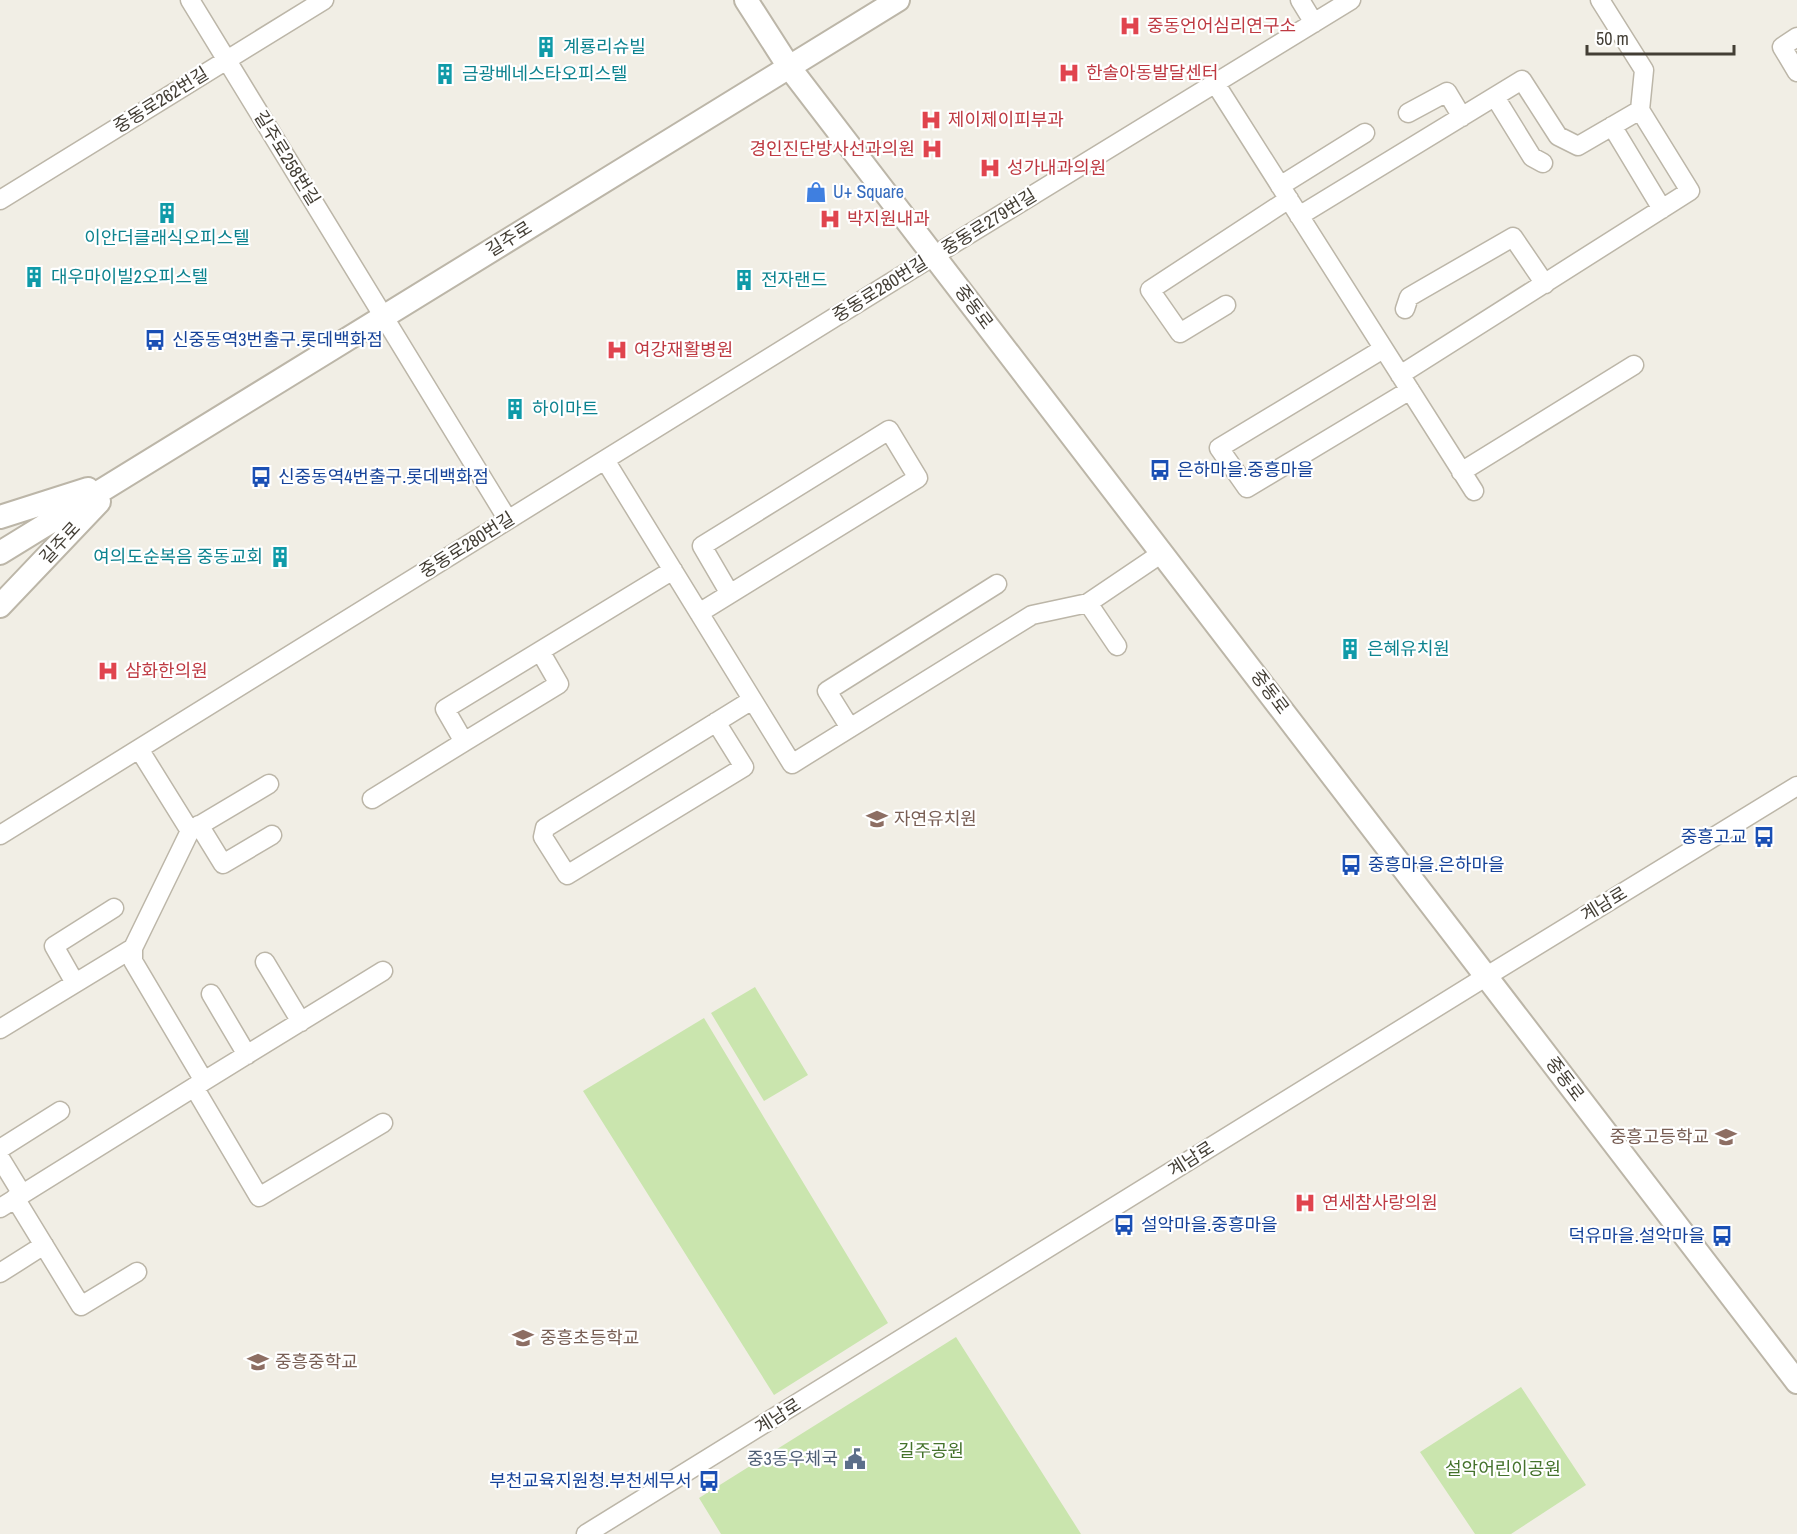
<svg xmlns="http://www.w3.org/2000/svg" width="1797" height="1534" viewBox="0 0 1797 1534" font-family="'Archivo Narrow','Noto Sans KR',sans-serif">
	<style>
		.green { fill: #cae5ae }
		.lines { fill: none; stroke-linecap: round; stroke-linejoin: round }
		.minor-casing { stroke: #bcb6a8; stroke-width: 21 }
		.tertiary-casing { stroke: #bcb6a8; stroke-width: 26 }
		.minor { stroke: #fff; stroke-width: 18 }
		.tertiary { stroke: #fff; stroke-width: 22 }
		.labels { text-anchor: middle; stroke-width: 4.5; stroke-linejoin: round; paint-order: stroke }
		.health-label { font-size: 18px; fill: #be3a42; stroke: #fff; text-anchor: start }
		.culture-label { font-size: 18px; fill: #0d838f; stroke: #fff; text-anchor: start }
		.street-label { font-size: 18px; fill: #433e35; stroke: #fff }
		.shop-label { font-size: 18px; fill: #366cbe; stroke: #fff; text-anchor: start }
		.transit-label { font-size: 18px; fill: #164399; stroke: #fff; text-anchor: start }
		.education-label { font-size: 18px; fill: #785e54; stroke: #fff; text-anchor: start }
		.park-label { font-size: 18px; fill: #44722b; stroke: #fff }
		.service-label { font-size: 18px; fill: #4e5e75; stroke: #fff; text-anchor: end }
	</style>
	<rect width="100%" height="100%" fill="#f1eee5"/>
	<path class="green" d="M755 987 808 1075 764 1101 711 1013Z
		M704 1018 888 1323 774 1395 583 1091Z
		M956 1337 1081 1534H721L699 1498Z
		M1521 1387 1586 1485 1511 1534H1475L1420 1452Z"/>
	<g class="lines">
		<defs>
			<path id="minor" d="M190 0 508 520
				M1300 0 1314 23
				M1797 37 1782 47 1797 72
				M1215 83 1474 491
				M1495 97 1532 157 1543 163
				M1408 113 1447 92 1462 117
				M1612 126 1662 209
				M1280 186 1365 133
				M0 200 324 0
				M1299 216 1522 80 1558 136 1578 146 1640 110
				M1226 305 1180 333 1150 290 1289 199
				M1405 309 1409 297 1421 290 1513 237 1545 284
				M1383 349 1219 448 1247 488 1410 390
				M1400 375 1690 191 1640 110 1644 70 1600 0
				M605 460 792 764 1032 615 1088 603 1162 553
				M1461 472 1634 365
				M1088 603 1117 646
				M699 613 918 478 889 430 702 546 730 594
				M540 651 559 684 464 742 445 709 673 570
				M716 722 744 767 567 875 543 837 545 828 752 700
				M850 728 827 691 997 584
				M372 799 464 742
				M199 825 223 864 272 835
				M190 831 269 784
				M0 835 935 255 1351 0
				M265 962 301 1022
				M75 983 54 946 114 908
				M211 994 247 1055
				M0 1029 133 948
				M204 1081 383 971
				M194 1087 259 1197 383 1123
				M0 1149 60 1111
				M0 1158 22 1194
				M15 1198 81 1306 137 1272
				M0 1208 204 1081 133 961V948L190 831 139 749
				M0 1273 44 1245
				M586 1534 1487 976 1797 786"/>
			<path id="tertiary" d="M746 0 789 67 1797 1382
				M0 517 88 489
				M0 553 898 0
				M0 606 99 502"/>
		</defs>
		<use href="#minor" class="minor-casing"/>
		<use href="#tertiary" class="tertiary-casing"/>
		<use href="#minor" class="minor"/>
		<use href="#tertiary" class="tertiary"/>
	</g>
	<defs>
		<symbol id="hospital-bare" viewBox="-9 -9 18 18"><path d="M-5-5h3v3.5h4V-5h3V5h-3V1.5h-4V5h-3Z" fill="#e0444e" stroke="#fff" stroke-width="2.5" paint-order="stroke"/></symbol>
		<symbol id="building-bare" viewBox="-9 -9 18 18"><path d="M-4-6H4V6H1V3H-1V6H-4ZM-2.5-4.3h1.7v1.8h-1.7ZM.8-4.3h1.7v1.8H.8ZM-2.5-1h1.7V.8h-1.7ZM.8-1h1.7V.8H.8Z" fill="#0f9aa8" stroke="#fff" stroke-width="2.5" paint-order="stroke"/></symbol>
		<symbol id="shop-bare" viewBox="-9 -9 18 18"><path d="M-5-2.5h2.3a2.7 3.5 0 0 1 5.4 0H5L5.5 6h-11ZM-1.5-2.5h3a1.5 2.3 0 0 0-3 0Z" fill="#3f7fe0" stroke="#fff" stroke-width="2.5" paint-order="stroke"/></symbol>
		<symbol id="bus-bare" viewBox="-9 -9 18 18"><path d="M-5-6H5V4H4V6H2V4H-2V6H-4V4H-5ZM-3.5-4V0h7V-4ZM-3.5 1.2v1.5H-2V1.2ZM2 1.2v1.5H3.5V1.2Z" fill="#1a4fb4" stroke="#fff" stroke-width="2.5" paint-order="stroke"/></symbol>
		<symbol id="school-bare" viewBox="-9 -9 18 18"><path d="M0-5L7-2L0 1L-7-2ZM-4 1L0 2.5L4 1V4Q0 6-4 4Z" fill="#8d6e63" stroke="#fff" stroke-width="2.5" paint-order="stroke"/></symbol>
		<symbol id="civic-bare" viewBox="-9 -9 18 18"><path d="M-.6-6.5H3V-4.5H.6V-3L4-1V1h2V6H-6V1h2V-1L-.6-3ZM-1.2 2.5V6h2.4V2.5Z" fill="#5c6f8a" stroke="#fff" stroke-width="2.5" paint-order="stroke"/></symbol>
	</defs>
	<g fill-rule="evenodd">
		<use href="#hospital-bare" x="1115" y="11" width="30" height="30"/>
		<use href="#building-bare" x="531" y="32" width="30" height="30"/>
		<use href="#hospital-bare" x="1054" y="58" width="30" height="30"/>
		<use href="#building-bare" x="430" y="59" width="30" height="30"/>
		<use href="#hospital-bare" x="916" y="105" width="30" height="30"/>
		<use href="#hospital-bare" x="917" y="134" width="30" height="30"/>
		<use href="#hospital-bare" x="975" y="153" width="30" height="30"/>
		<use href="#shop-bare" x="801" y="177" width="30" height="30"/>
		<use href="#building-bare" x="152" y="198" width="30" height="30"/>
		<use href="#hospital-bare" x="815" y="204" width="30" height="30"/>
		<use href="#building-bare" x="19" y="262" width="30" height="30"/>
		<use href="#building-bare" x="729" y="265" width="30" height="30"/>
		<use href="#bus-bare" x="140" y="325" width="30" height="30"/>
		<use href="#hospital-bare" x="602" y="335" width="30" height="30"/>
		<use href="#building-bare" x="500" y="394" width="30" height="30"/>
		<use href="#bus-bare" x="1145" y="455" width="30" height="30"/>
		<use href="#bus-bare" x="246" y="462" width="30" height="30"/>
		<use href="#building-bare" x="265" y="542" width="30" height="30"/>
		<use href="#building-bare" x="1335" y="634" width="30" height="30"/>
		<use href="#hospital-bare" x="93" y="656" width="30" height="30"/>
		<use href="#school-bare" x="862" y="804" width="30" height="30"/>
		<use href="#bus-bare" x="1749" y="822" width="30" height="30"/>
		<use href="#bus-bare" x="1336" y="850" width="30" height="30"/>
		<use href="#school-bare" x="1711" y="1122" width="30" height="30"/>
		<use href="#hospital-bare" x="1290" y="1188" width="30" height="30"/>
		<use href="#bus-bare" x="1109" y="1210" width="30" height="30"/>
		<use href="#bus-bare" x="1707" y="1221" width="30" height="30"/>
		<use href="#school-bare" x="508" y="1323" width="30" height="30"/>
		<use href="#school-bare" x="243" y="1347" width="30" height="30"/>
		<use href="#civic-bare" x="840" y="1444" width="30" height="30"/>
		<use href="#bus-bare" x="694" y="1466" width="30" height="30"/>
	</g>
	<g class="labels">
		<g class="health-label">
			<text x="1147" y="32">중동언어심리연구소</text>
			<text x="1086" y="79">한솔아동발달센터</text>
			<text x="948" y="126">제이제이피부과</text>
			<text x="915" y="155" text-anchor="end">경인진단방사선과의원</text>
			<text x="1007" y="174">성가내과의원</text>
			<text x="847" y="225">박지원내과</text>
			<text x="634" y="356">여강재활병원</text>
			<text x="125" y="677">삼화한의원</text>
			<text x="1322" y="1209">연세참사랑의원</text>
		</g>
		<g class="culture-label">
			<text x="563" y="53">계룡리슈빌</text>
			<text x="462" y="80">금광베네스타오피스텔</text>
			<text x="167" y="244" text-anchor="middle">이안더클래식오피스텔</text>
			<text x="51" y="283">대우마이빌2오피스텔</text>
			<text x="761" y="286">전자랜드</text>
			<text x="532" y="415">하이마트</text>
			<text x="263" y="563" text-anchor="end">여의도순복음 중동교회</text>
			<text x="1367" y="655">은혜유치원</text>
		</g>
		<g class="street-label">
			<text transform="translate(161 100) rotate(-32)" y="6">중동로262번길</text>
			<text transform="translate(287 158) rotate(58)" y="6">길주로258번길</text>
			<text transform="translate(989 222) rotate(-32)" y="6">중동로279번길</text>
			<text transform="translate(509 239) rotate(-32)" y="6">길주로</text>
			<text transform="translate(880 289) rotate(-32)" y="6">중동로280번길</text>
			<text transform="translate(974 307) rotate(53)" y="6">중동로</text>
			<text transform="translate(60 543) rotate(-47)" y="6">길주로</text>
			<text transform="translate(467 545) rotate(-32)" y="6">중동로280번길</text>
			<text transform="translate(1270 692) rotate(53)" y="6">중동로</text>
			<text transform="translate(1604 904) rotate(-31)" y="6">계남로</text>
			<text transform="translate(1565 1079) rotate(53)" y="6">중동로</text>
			<text transform="translate(1191 1159) rotate(-32)" y="6">계남로</text>
			<text transform="translate(778 1416) rotate(-32)" y="6">계남로</text>
		</g>
		<g class="shop-label">
			<text x="833" y="198">U+ Square</text>
		</g>
		<g class="transit-label">
			<text x="172" y="346">신중동역3번출구.롯데백화점</text>
			<text x="1177" y="476">은하마을.중흥마을</text>
			<text x="278" y="483">신중동역4번출구.롯데백화점</text>
			<text x="1747" y="843" text-anchor="end">중흥고교</text>
			<text x="1368" y="871">중흥마을.은하마을</text>
			<text x="1141" y="1231">설악마을.중흥마을</text>
			<text x="1705" y="1242" text-anchor="end">덕유마을.설악마을</text>
			<text x="692" y="1487" text-anchor="end">부천교육지원청.부천세무서</text>
		</g>
		<g class="education-label">
			<text x="894" y="825">자연유치원</text>
			<text x="1709" y="1143" text-anchor="end">중흥고등학교</text>
			<text x="540" y="1344">중흥초등학교</text>
			<text x="275" y="1368">중흥중학교</text>
		</g>
		<g class="park-label">
			<text x="931" y="1457">길주공원</text>
			<text x="1503" y="1475">설악어린이공원</text>
		</g>
		<g class="service-label">
			<text x="838" y="1465">중3동우체국</text>
		</g>
	</g>
	<path d="M1587 45v9h147v-9" fill="none" stroke="#433e35" stroke-width="3"/>
	<text x="1596" y="45" font-size="18" fill="#433e35" stroke="#ffffff" stroke-width="4.5" paint-order="stroke">50 m</text>
</svg>
